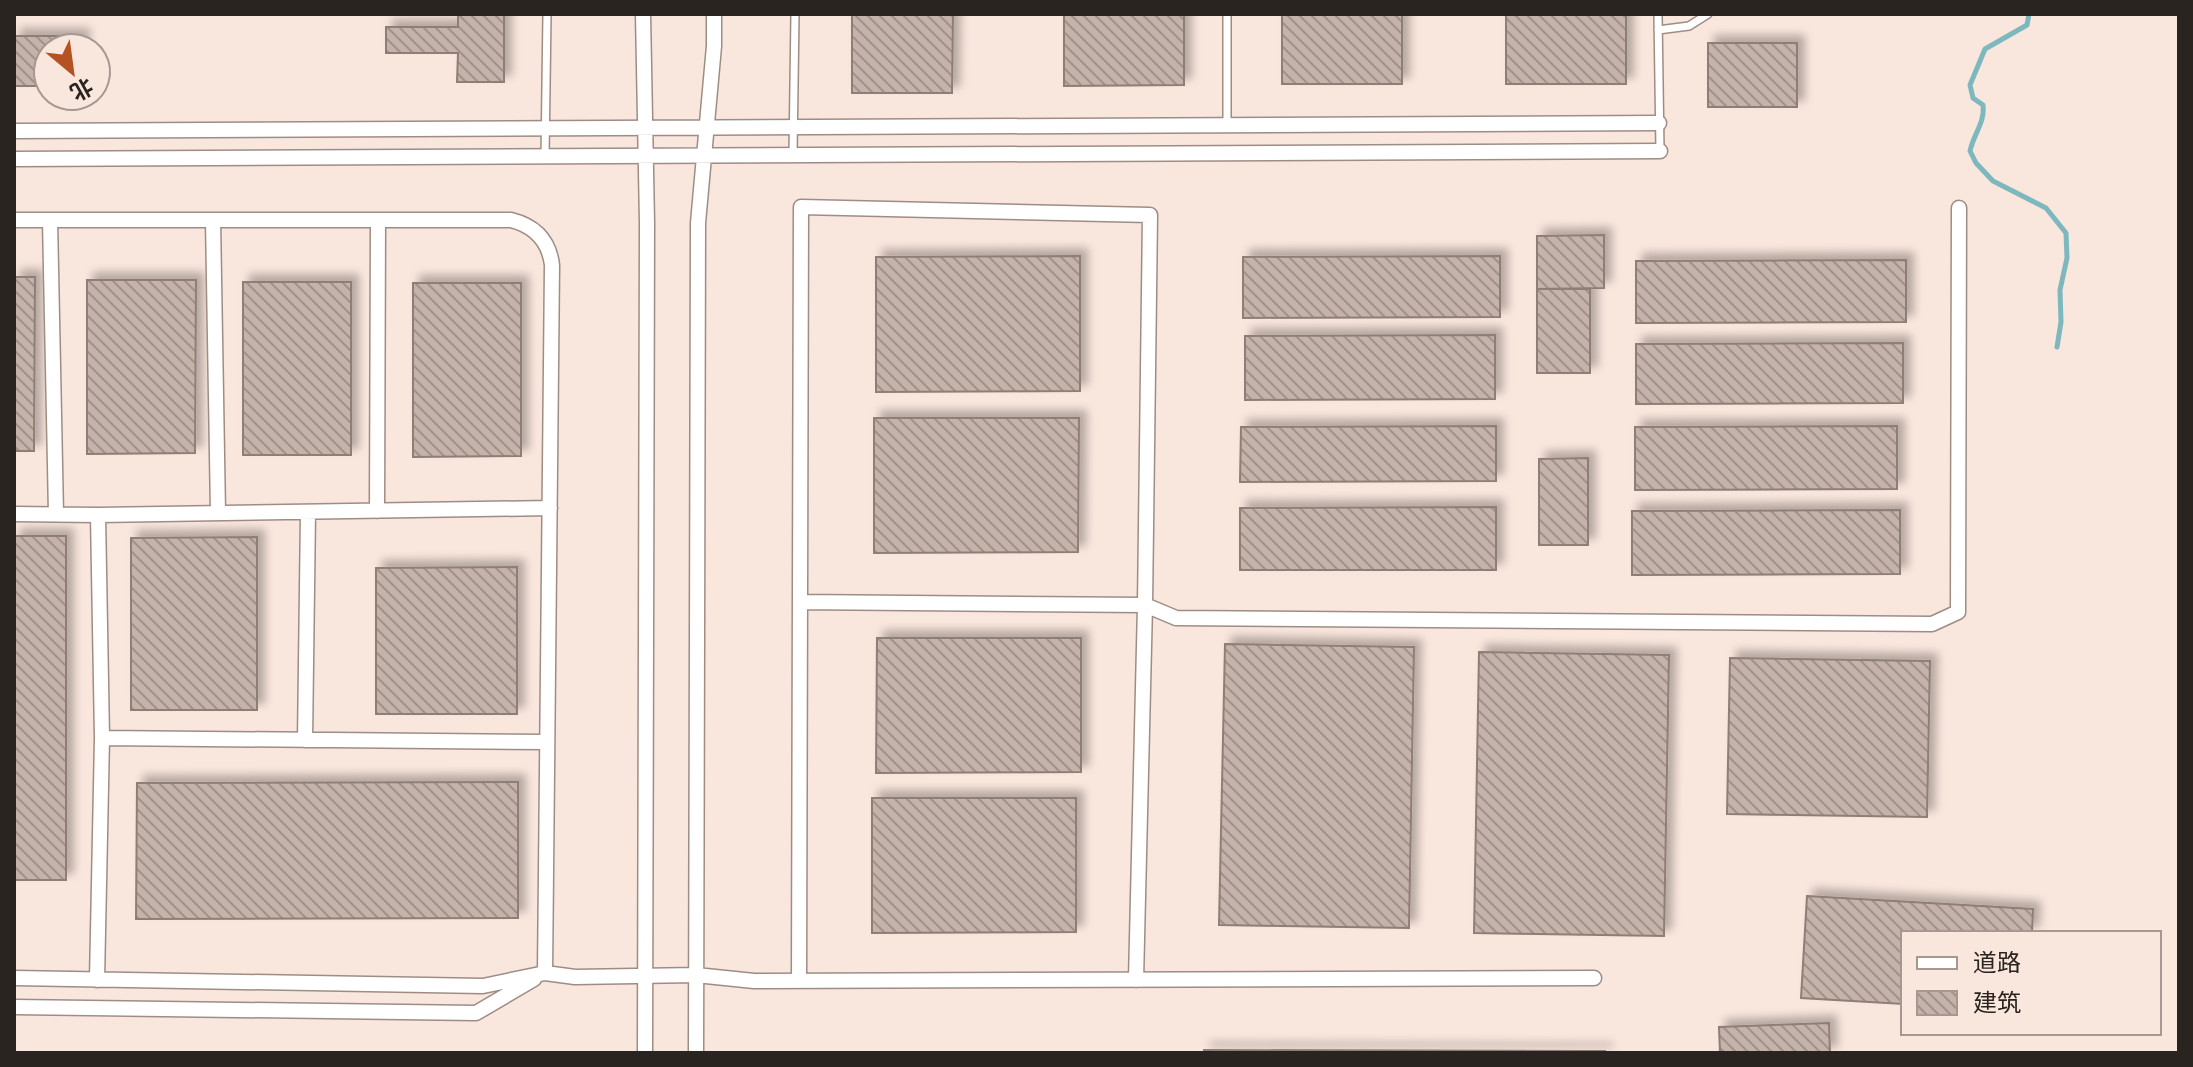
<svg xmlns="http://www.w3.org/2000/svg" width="2193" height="1067" viewBox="0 0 2193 1067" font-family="'Exo 2','Noto Sans SC',sans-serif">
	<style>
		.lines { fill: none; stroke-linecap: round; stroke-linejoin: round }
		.stream { stroke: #7eb8bf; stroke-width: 5 }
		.building { fill: url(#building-back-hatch); stroke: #8f7e76; stroke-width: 2; filter: url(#shadow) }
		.service-casing { stroke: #9e8d85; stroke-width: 10 }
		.minor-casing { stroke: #9e8d85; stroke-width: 17 }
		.service { stroke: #fff; stroke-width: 7 }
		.minor { stroke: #fff; stroke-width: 14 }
	</style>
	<defs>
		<pattern id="building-back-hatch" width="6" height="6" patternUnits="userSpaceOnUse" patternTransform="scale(2)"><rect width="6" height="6" fill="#c5b3ab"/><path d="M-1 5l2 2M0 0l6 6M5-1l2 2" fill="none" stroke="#a0918b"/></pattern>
		<filter id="shadow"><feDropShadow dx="7" dy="-7" stdDeviation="4" flood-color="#0004"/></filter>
	</defs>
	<rect width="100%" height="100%" fill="#f9e6dd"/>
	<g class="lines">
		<path class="stream" d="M2029 14 2027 25 1985 49 1970 85 1973 98 1983 105C1985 123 1974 133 1970 151L1976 163 1993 181 2046 208 2066 233 2067 258 2060 290 2061 322 2057 347"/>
	</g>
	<path class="building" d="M458 14H504V82H457L458 53H386V27H458Z
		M852 14H953L952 93H852Z
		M1064 14H1184V85L1064 86Z
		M1282 14H1402V84H1282Z
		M1506 14H1626V84H1506Z
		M14 36H82V48H48V86H14Z
		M1708 43H1797V107H1708Z
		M1604 235V288L1537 289V236Z
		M1080 256V391L876 392V257Z
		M1500 256V317L1243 318V257Z
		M1906 260V322L1636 323V261Z
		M14 277H35L34 451H14Z
		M87 280H196L195 453 87 454Z
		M243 282H351V455H243Z
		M413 283H521V456L413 457Z
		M1537 289H1590V373H1537Z
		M1495 335V399L1245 400V336Z
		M1903 343V403L1636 404V344Z
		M874 418H1079L1078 552 874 553Z
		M1496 426V481L1240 482 1241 427Z
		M1897 426V489L1635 490V427Z
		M1588 458V545H1539V459Z
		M1496 507V570H1240V508Z
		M1900 510V574L1632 575V511Z
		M14 536H66V880H14Z
		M257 537V710H131V538Z
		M517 567V714H376V568Z
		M877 638H1081V772L876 773Z
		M1225 644 1414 647 1409 928 1219 925Z
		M1479 652 1669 655 1664 936 1474 933Z
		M1730 658 1930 661 1927 817 1727 814Z
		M518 782V918L136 919 137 783Z
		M872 798H1076V932L872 933Z
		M1807 896 2033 909 2032 933H1903V1004L1801 998Z
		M1829 1023 1830 1053H1720L1719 1027Z
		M1204 1050 1605 1051V1053H1204Z"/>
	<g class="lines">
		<defs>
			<path id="service" d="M1227 14V126
				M1658 14 1660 151
				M1658 30 1689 26 1708 14
				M793 154 795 14
				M545 157 547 14"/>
			<path id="minor" d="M643 14 647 223 645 1053
				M14 131 1659 123
				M14 159 1660 151
				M14 220H511C535 226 549 241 552 265L545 973
				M50 220 56 514
				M213 220 218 513
				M377 511 378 220
				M14 514 98 515 550 508
				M800 602 1145 605 1176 618 1932 624 1958 612 1959 208
				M102 738 547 742
				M305 740 308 512
				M14 978 483 986 545 973 575 977 696 975 754 981 1594 978
				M97 980 102 738 98 515
				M799 981 801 207 1150 215 1145 605 1136 980
				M14 1007 476 1013 534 979
				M696 1053 698 223 714 46V14"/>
		</defs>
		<use href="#service" class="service-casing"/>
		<use href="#minor" class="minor-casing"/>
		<use href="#service" class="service"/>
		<use href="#minor" class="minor"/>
	</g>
	<rect width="2193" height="1067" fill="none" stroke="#2a2420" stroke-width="32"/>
	<rect x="1901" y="931" width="260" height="104" fill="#f9e6dd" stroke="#a69891" stroke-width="2"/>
	<rect x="1917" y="957" width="40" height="12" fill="#ffffff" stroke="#a69891" stroke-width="2"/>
	<text x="1973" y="971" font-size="24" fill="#2a2420">道路</text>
	<rect x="1917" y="991" width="40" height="24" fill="url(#building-back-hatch)" stroke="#a69891" stroke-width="2"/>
	<text x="1973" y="1011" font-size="24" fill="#2a2420">建筑</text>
	<g transform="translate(72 72) rotate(151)"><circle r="38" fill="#f9e6dd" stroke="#a69891" stroke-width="2"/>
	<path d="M0-6L14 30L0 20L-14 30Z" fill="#b65121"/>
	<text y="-12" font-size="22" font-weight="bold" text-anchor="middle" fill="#2a2420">北</text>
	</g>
</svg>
